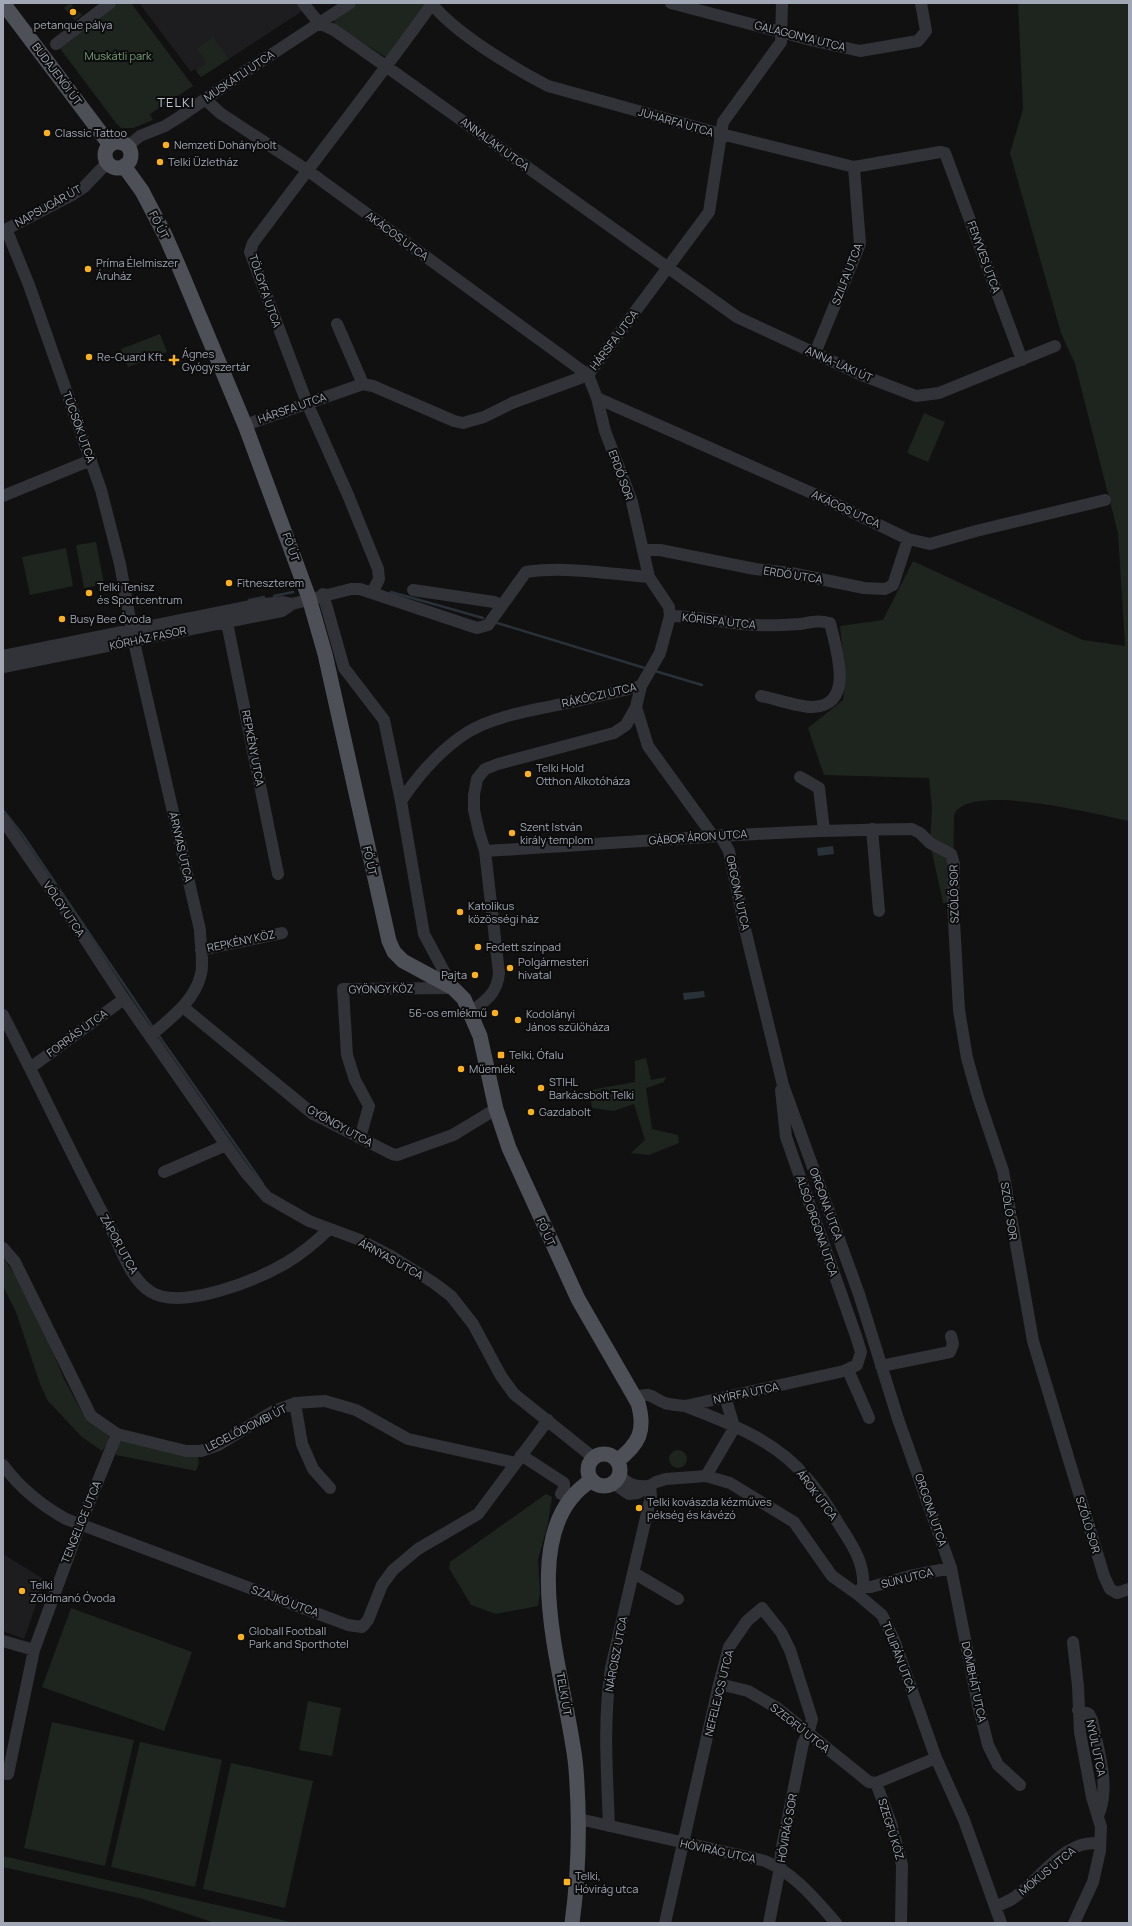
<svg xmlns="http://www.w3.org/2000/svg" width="1132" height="1926" viewBox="0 0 1132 1926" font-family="Manrope,sans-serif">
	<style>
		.built { fill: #1d1d1f }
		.green { fill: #1d251e }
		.water { fill: #293238 }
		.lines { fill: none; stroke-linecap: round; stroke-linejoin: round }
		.stream { stroke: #293238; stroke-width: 2.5 }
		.minor { stroke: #323338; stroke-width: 12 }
		.major { stroke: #4d5057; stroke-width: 15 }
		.poi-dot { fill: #fbb020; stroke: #0c0c0d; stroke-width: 1.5 }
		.labels { text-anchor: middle; stroke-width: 4; stroke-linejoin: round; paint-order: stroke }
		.poi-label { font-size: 11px; fill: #a1a7b4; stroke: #0c0c0d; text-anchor: start }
		.street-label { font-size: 11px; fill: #a1a7b4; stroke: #0c0c0d }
		.park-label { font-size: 11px; fill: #77a079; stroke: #0c0c0d }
		.quarter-label { font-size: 13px; letter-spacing: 1px; fill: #c2c6d0; stroke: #0c0c0d }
	</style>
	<rect width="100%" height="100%" fill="#111112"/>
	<path class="built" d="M139 3H298L304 10 201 77 195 69 191 72Z
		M3 1554 45 1580 24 1639 3 1631Z"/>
	<path class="green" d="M70 3 82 15 75 21 64 8Z
		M116 3H131L193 86 150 114 153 120 133 128H121L116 123 59 47Z
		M356 3H426L389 59 335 25 334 17Z
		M1018 3H1129V821C1100 815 968 781 954 815L953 903H943L930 843 932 808 929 778 824 775 808 728 843 700 845 675 840 626 883 620 913 561 1083 640 1125 646 1118 533 1075 364 1061 333 1010 153 1023 109Z
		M213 37 229 59 201 77 196 71 206 63 197 49Z
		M160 334 167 352 128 367 121 349Z
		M924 413 945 422 928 462 907 453Z
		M96 542 104 584 84 588 76 545Z
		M66 548 73 586 30 595 22 557Z
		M646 1058 651 1080 666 1077 664 1082 646 1088 652 1129 678 1135 679 1143 649 1155 631 1153 645 1140 634 1104 614 1111 592 1108 590 1090 635 1082V1061Z
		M3 1257 20 1282 37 1314 64 1379 82 1412 109 1434 108 1443 102 1451 82 1437 48 1401 40 1384 16 1312 3 1286Z
		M121 1440 198 1457 199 1463 196 1471 116 1455V1449Z
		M669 1459a9 9 0 1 1 18 0a9 9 0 1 1-18 0Z
		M546 1494 552 1497 548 1524 538 1559 540 1593 538 1606 496 1614 471 1605 449 1568 450 1562Z
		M71 1608 192 1652 164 1731 42 1687Z
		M308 1701 341 1708 332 1756 299 1750Z
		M52 1722 134 1740 105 1866 24 1848Z
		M140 1742 222 1760 195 1887 111 1867Z
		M231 1763 313 1781 285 1908 203 1889Z
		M3 1856 295 1923H215L143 1899 3 1867Z"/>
	<path class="water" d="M833 846 834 854 818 856 817 848Z
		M704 991 705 997 684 1000 683 993Z"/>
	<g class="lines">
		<path class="stream" d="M391 592 483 618
			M274 596 293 592
			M249 600 264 597
			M494 622 648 669
			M655 671 702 685
			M3 810 22 834 152 1026
			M159 1036 263 1184"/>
		<path class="minor" d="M303 3 319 23 334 30 387 67 737 317 864 376 916 396 939 393 1055 346
			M431 3C456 34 512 67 548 86L721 134 854 167 940 152 945 153 1022 360
			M671 3 811 40 860 51 918 41 926 31 921 3
			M56 44 110 3
			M205 99 220 113 307 170 588 375
			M128 146 140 136 165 126 181 116 240 75 350 3
			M5 230 9 236 29 285 101 490 120 564 134 642 200 930C200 942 204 963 201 974 195 1001 170 1019 150 1036
			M3 231 72 195 84 187 108 162
			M337 324 363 384
			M815 353 860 244 854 167
			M588 375 597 398 605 431 632 502 649 577
			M597 398 823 498 908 539 930 544 976 531 1105 500
			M245 425 363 384 373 386 454 421 463 423 484 417 512 403 588 375 709 212 723 122 781 42 782 3
			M3 496 91 460
			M644 550H660L755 569 791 573 864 588 885 589 893 585 908 539
			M413 590 494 602 501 605
			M372 593 379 579 378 569 348 495 307 403 250 252 253 243C312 163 374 85 432 4
			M323 594 344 668 384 720 401 801 424 934 453 988 343 989 347 1055 355 1080 369 1106 360 1138
			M225 613 278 874
			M670 616C699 616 727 624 757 625 771 626 786 625 800 624 813 622 817 620 830 623 836 649 856 706 812 707 798 707 776 699 761 696
			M3 656 256 605 283 602 292 604
			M3 667 282 611 292 604 351 589H360L477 628 488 625 526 572C566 566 609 574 649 577L669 607 670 616 660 653 641 686 636 707 648 746 713 836
			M800 777 819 788 824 830
			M401 801C419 774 441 749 468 732 493 717 524 712 552 706 582 700 611 693 641 686
			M3 820 81 933 124 999 226 1145 246 1173 267 1197 309 1221 360 1240 391 1256 434 1283 451 1296 473 1324 501 1376 514 1394 594 1458
			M872 829 879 911
			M720 835 729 851 745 929 783 1085 859 1294 898 1419 951 1568 978 1705 988 1745 998 1765 1020 1785
			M485 851C627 843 769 830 912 829L920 833 930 843 951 854 954 864 953 903 959 1010 967 1058 978 1097 1003 1171 1033 1341 1104 1576 1110 1589 1117 1593 1129 1589
			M201 950 282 933
			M183 1007 313 1114 392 1154 397 1155 453 1135 496 1109
			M471 1012C486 1000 497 994 499 973L485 851 479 832 474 810V795L477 779 485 769 498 764 614 733 626 725 636 707
			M3 1015C40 1086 73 1159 111 1229 121 1249 131 1280 151 1292 181 1311 257 1280 286 1263 301 1254 316 1242 329 1229
			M30 1068 124 999
			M164 1172 226 1145
			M3 1248 15 1262 91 1416 117 1434 186 1451H201L218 1445 274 1411 295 1403 325 1401 356 1410 408 1439 516 1463
			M881 1366 950 1352 953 1344 951 1336
			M848 1370 869 1418
			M635 1397C653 1392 650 1397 665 1403 671 1405 679 1405 685 1406L844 1371 857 1365 861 1352 856 1336 786 1137 781 1090
			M295 1403 302 1444 313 1469 330 1488
			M685 1406C727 1422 775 1440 805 1476 819 1491 830 1509 840 1526 853 1546 865 1564 863 1587L856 1593
			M521 1455 564 1483V1488L561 1494
			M3 1465C20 1488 41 1505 66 1519L348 1625 362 1627 368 1620 382 1585 393 1570 418 1549 478 1514 548 1420
			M619 1475C628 1484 634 1487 647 1486
			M706 1476 733 1430 734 1426 725 1397
			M613 1483 629 1494 638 1493 656 1482 666 1479 706 1476 730 1483 794 1522 832 1576 856 1593 882 1615 894 1640 936 1758 964 1820 1001 1923
			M634 1573 678 1599
			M863 1587H871L910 1576 951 1568
			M3 1641 34 1650
			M1073 1642 1078 1686 1080 1732 1092 1797 1101 1827 1100 1851 1093 1882 1074 1923
			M719 1684 748 1691 777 1708 869 1782 876 1783 936 1758
			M1078 1710 1089 1714 1092 1720C1098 1750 1111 1787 1098 1816
			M3 1773 8 1774 34 1650 80 1525 117 1434
			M876 1783 891 1823 902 1865 901 1923
			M579 1819 765 1861C794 1873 815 1899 836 1923
			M609 1826C607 1773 603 1720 611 1668L651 1496 650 1486
			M996 1907C1001 1904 1007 1902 1012 1899 1039 1882 1065 1837 1100 1844
			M665 1923 719 1684 729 1647 747 1621 762 1608 781 1632 790 1650 812 1719 808 1734 803 1743 781 1852 780 1868 769 1923"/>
		<path class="major" d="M3 3 110 145
			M105 155a13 13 0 1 1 26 0a13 13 0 1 1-26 0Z
			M124 166 142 191 165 235 179 267 245 425 309 598 325 654 389 941 394 952 403 961 453 988 464 999 480 1036 496 1109 509 1148 578 1299 638 1403C646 1431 639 1444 617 1461
			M588 1470a16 16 0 1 1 32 0a16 16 0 1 1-32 0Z
			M572 1923C579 1872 580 1820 576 1769 570 1691 508 1531 592 1480"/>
	</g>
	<g class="poi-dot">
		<circle cx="73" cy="12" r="4"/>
		<circle cx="47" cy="133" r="4"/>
		<circle cx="166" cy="145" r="4"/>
		<circle cx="160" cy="162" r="4"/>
		<circle cx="88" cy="269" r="4"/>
		<circle cx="89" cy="357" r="4"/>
		<path d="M172 354h4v4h4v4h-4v4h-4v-4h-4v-4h4z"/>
		<circle cx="229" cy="583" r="4"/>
		<circle cx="89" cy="593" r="4"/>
		<circle cx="62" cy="619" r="4"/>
		<circle cx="528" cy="774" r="4"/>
		<circle cx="512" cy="833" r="4"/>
		<circle cx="460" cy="912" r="4"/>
		<circle cx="478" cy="947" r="4"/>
		<circle cx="510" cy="968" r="4"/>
		<circle cx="475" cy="975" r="4"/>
		<circle cx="495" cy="1013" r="4"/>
		<circle cx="518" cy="1020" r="4"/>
		<rect x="497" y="1051" width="8" height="8" rx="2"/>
		<circle cx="461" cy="1069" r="4"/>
		<circle cx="541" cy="1088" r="4"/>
		<circle cx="531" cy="1112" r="4"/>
		<circle cx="639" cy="1508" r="4"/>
		<circle cx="22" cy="1591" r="4"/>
		<circle cx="241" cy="1637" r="4"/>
		<rect x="563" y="1878" width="8" height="8" rx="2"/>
	</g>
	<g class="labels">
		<g class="poi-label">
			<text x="73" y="29" text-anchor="middle">petanque pálya</text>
			<text x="55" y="137">Classic Tattoo</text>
			<text x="174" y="149">Nemzeti Dohánybolt</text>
			<text x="168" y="166">Telki Üzletház</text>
			<text x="96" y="267">Príma Élelmiszer<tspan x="96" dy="13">Áruház</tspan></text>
			<text x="182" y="358">Ágnes<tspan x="182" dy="13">Gyógyszertár</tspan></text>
			<text x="97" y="361">Re-Guard Kft.</text>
			<text x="237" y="587">Fitneszterem</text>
			<text x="97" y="591">Telki Tenisz<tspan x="97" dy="13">és Sportcentrum</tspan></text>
			<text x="70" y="623">Busy Bee Óvoda</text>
			<text x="536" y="772">Telki Hold<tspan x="536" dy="13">Otthon Alkotóháza</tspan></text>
			<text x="520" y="831">Szent István<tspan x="520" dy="13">király templom</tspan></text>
			<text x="468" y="910">Katolikus<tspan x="468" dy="13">közösségi ház</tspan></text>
			<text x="486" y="951">Fedett színpad</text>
			<text x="518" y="966">Polgármesteri<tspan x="518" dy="13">hivatal</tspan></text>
			<text x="467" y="979" text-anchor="end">Pajta</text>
			<text x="487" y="1017" text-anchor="end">56-os emlékmű</text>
			<text x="526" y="1018">Kodolányi<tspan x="526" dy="13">János szülőháza</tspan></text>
			<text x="509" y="1059">Telki, Ófalu</text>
			<text x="469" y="1073">Műemlék</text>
			<text x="549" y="1086">STIHL<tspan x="549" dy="13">Barkácsbolt Telki</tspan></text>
			<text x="539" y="1116">Gazdabolt</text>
			<text x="647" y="1506">Telki kovászda kézműves<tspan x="647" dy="13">pékség és kávézó</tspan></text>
			<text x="30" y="1589">Telki<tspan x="30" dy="13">Zöldmanó Óvoda</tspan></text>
			<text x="249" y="1635">Globall Football<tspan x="249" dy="13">Park and Sporthotel</tspan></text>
			<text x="575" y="1880">Telki,<tspan x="575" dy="13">Hóvirág utca</tspan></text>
		</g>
		<g class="street-label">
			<text transform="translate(800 36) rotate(14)" y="4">GALAGONYA UTCA</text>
			<text transform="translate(57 74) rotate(53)" y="4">BUDAJENŐI ÚT</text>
			<text transform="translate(239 76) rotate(-34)" y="4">MUSKÁTLI UTCA</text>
			<text transform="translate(676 122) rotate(16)" y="4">JUHARFA UTCA</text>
			<text transform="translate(495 144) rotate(36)" y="4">ANNALAKI UTCA</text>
			<text transform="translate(48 206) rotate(-29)" y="4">NAPSUGÁR ÚT</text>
			<text transform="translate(159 225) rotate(63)" y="4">FŐ ÚT</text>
			<text transform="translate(397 236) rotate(36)" y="4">AKÁCOS UTCA</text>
			<text transform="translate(984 257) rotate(70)" y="4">FENYVES UTCA</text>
			<text transform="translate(847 274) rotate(-69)" y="4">SZILFA UTCA</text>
			<text transform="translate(265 291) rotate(71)" y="4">TÖLGYFA UTCA</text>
			<text transform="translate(614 340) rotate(-53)" y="4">HÁRSFA UTCA</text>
			<text transform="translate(839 364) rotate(24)" y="4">ANNA-LAKI ÚT</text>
			<text transform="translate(292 408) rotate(-19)" y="4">HÁRSFA UTCA</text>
			<text transform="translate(79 427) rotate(70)" y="4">TÜCSÖK UTCA</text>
			<text transform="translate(621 475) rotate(70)" y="4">ERDŐ SOR</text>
			<text transform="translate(846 509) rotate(25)" y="4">AKÁCOS UTCA</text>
			<text transform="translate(291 547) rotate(71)" y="4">FŐ ÚT</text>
			<text transform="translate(793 575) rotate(9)" y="4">ERDŐ UTCA</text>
			<text transform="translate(719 621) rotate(6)" y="4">KŐRISFA UTCA</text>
			<text transform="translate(148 638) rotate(-12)" y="4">KÓRHÁZ FASOR</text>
			<text transform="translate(599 695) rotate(-13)" y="4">RÁKÓCZI UTCA</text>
			<text transform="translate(253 748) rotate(79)" y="4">REPKÉNY UTCA</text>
			<text transform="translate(698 837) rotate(-4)" y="4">GÁBOR ÁRON UTCA</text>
			<text transform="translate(181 847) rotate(77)" y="4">ÁRNYAS UTCA</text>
			<text transform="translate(370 861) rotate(78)" y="4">FŐ ÚT</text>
			<text transform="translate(738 893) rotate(78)" y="4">ORGONA UTCA</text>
			<text transform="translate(954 894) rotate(-91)" y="4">SZŐLŐ SOR</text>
			<text transform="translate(64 909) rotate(56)" y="4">VÖLGY UTCA</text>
			<text transform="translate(241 941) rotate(-12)" y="4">REPKÉNY KÖZ</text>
			<text transform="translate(381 989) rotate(-1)" y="4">GYÖNGY KÖZ</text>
			<text transform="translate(77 1033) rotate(-36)" y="4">FORRÁS UTCA</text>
			<text transform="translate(340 1126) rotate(29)" y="4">GYÖNGY UTCA</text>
			<text transform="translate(826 1204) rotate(70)" y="4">ORGONA UTCA</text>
			<text transform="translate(1009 1211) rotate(81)" y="4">SZŐLŐ SOR</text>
			<text transform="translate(817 1226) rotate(71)" y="4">ALSÓ ORGONA UTCA</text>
			<text transform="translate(546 1232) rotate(66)" y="4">FŐ ÚT</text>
			<text transform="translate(119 1244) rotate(61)" y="4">ZÁPOR UTCA</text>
			<text transform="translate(391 1259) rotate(29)" y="4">ÁRNYAS UTCA</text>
			<text transform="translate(746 1393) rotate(-12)" y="4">NYÍRFA UTCA</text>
			<text transform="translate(246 1428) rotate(-27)" y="4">LEGELŐDOMBI ÚT</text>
			<text transform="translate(817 1495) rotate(53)" y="4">ÁROK UTCA</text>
			<text transform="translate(931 1510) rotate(71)" y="4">ORGONA UTCA</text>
			<text transform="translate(81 1522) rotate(-68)" y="4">TENGELICE UTCA</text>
			<text transform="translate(1088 1525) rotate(73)" y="4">SZŐLŐ SOR</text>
			<text transform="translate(907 1578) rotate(-14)" y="4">SÜN UTCA</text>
			<text transform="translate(285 1601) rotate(20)" y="4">SZAJKÓ UTCA</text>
			<text transform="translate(616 1654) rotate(-79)" y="4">NÁRCISZ UTCA</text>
			<text transform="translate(899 1657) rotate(69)" y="4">TULIPÁN UTCA</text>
			<text transform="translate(974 1682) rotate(78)" y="4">DOMBHÁT UTCA</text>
			<text transform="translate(719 1693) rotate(-76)" y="4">NEFELEJCS UTCA</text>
			<text transform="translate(564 1694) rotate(80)" y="4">TELKI ÚT</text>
			<text transform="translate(800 1728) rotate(38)" y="4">SZEGFŰ UTCA</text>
			<text transform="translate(1096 1748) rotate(78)" y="4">NYÚL UTCA</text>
			<text transform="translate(787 1828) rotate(-80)" y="4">HÓVIRÁG SOR</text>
			<text transform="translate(891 1829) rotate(73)" y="4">SZEGFŰ KÖZ</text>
			<text transform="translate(718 1851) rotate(12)" y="4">HÓVIRÁG UTCA</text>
			<text transform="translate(1047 1871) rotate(-39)" y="4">MÓKUS UTCA</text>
		</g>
		<g class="park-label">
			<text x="118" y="60">Muskátli park</text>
		</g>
		<g class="quarter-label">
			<text x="176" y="107">TELKI</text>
		</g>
	</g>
	<rect width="1132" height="1926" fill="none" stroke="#a1a7b4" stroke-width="8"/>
</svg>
